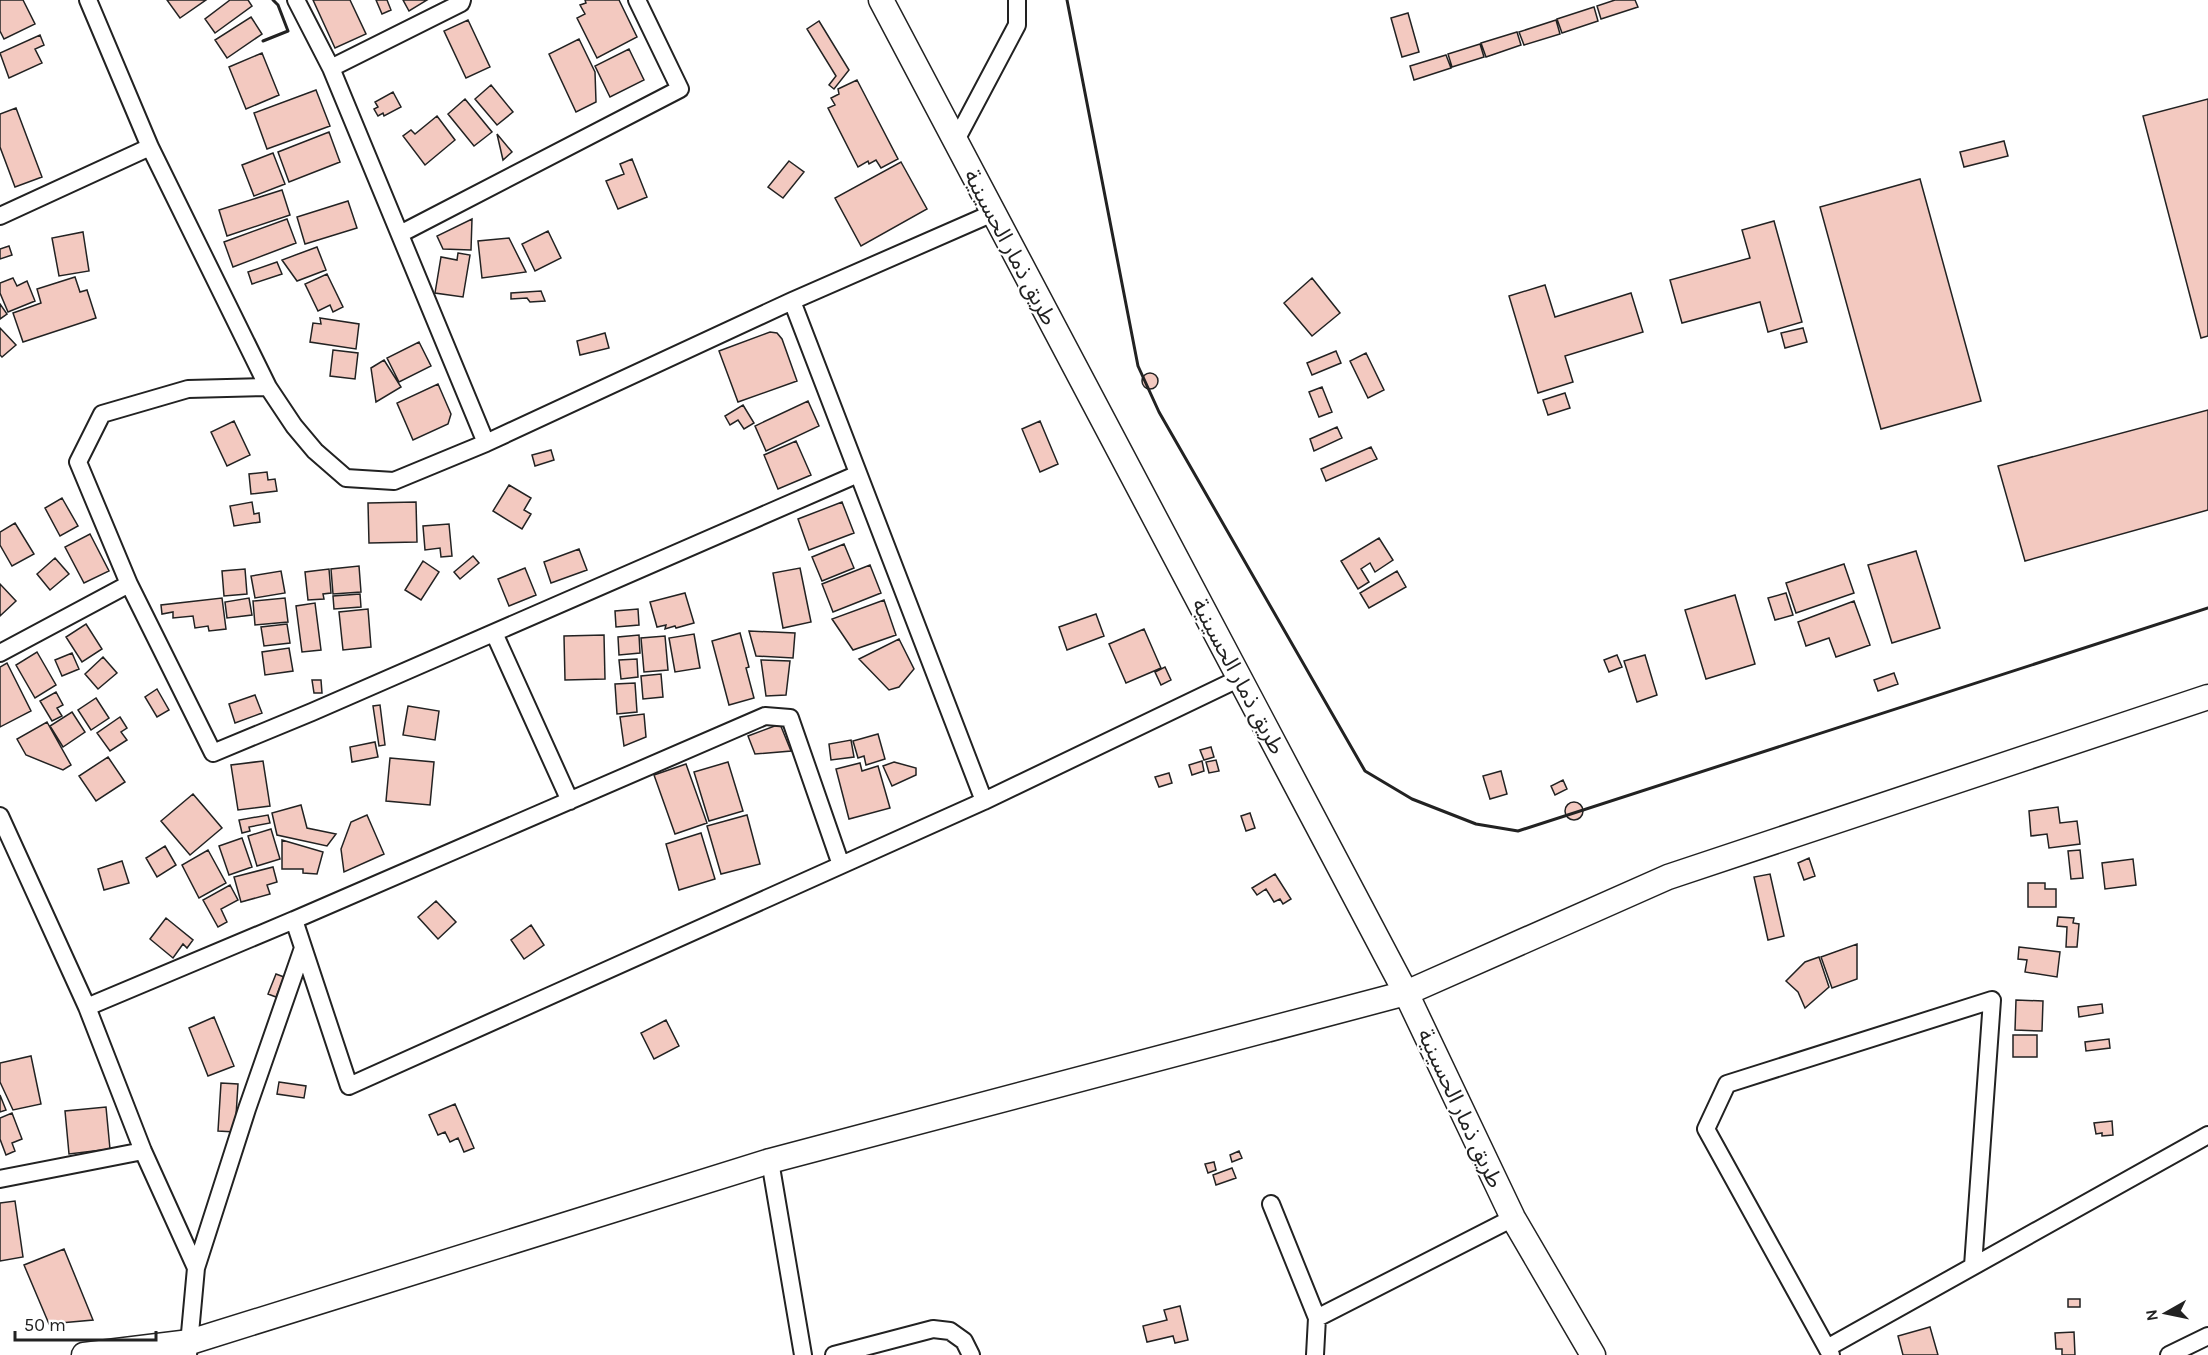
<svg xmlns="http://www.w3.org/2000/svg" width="2208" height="1355" viewBox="0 0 2208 1355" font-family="Karla,'Noto Sans Arabic',sans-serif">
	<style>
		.building { fill: #f3c9c0; stroke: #222; stroke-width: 1.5 }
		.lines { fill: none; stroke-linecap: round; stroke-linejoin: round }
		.street-casing { stroke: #222; stroke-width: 20 }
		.secondary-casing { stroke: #222; stroke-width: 27 }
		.street { stroke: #fff; stroke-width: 16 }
		.secondary { stroke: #fff; stroke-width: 24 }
		.wall { stroke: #222; stroke-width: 3 }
		.labels { text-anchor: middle; stroke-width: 4.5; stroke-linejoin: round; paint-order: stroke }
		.street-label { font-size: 22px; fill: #222; stroke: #fff }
	</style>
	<rect width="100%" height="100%" fill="#fff"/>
	<path class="building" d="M0 0H23L35 24 4 39 0 31Z
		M167 0H206L180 18Z
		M230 0H248L252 6 215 33 205 19Z
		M313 0H350L366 34 335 48Z
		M376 0H387L391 10 382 14Z
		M403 0H427L409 11Z
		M585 0H619L637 37 597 58 577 18 585 14 580 5 586 3Z
		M1615 0H1635L1638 7 1601 19 1597 6Z
		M1594 7 1598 21 1562 33 1557 19Z
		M1408 13 1419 52 1402 57 1391 18Z
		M251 17 262 34 227 58 215 40Z
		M468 20 490 67 466 78 444 31Z
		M1556 20 1560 34 1524 45 1519 32Z
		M819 21 849 70 834 89 829 85 836 76 807 29Z
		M1517 32 1521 45 1486 57 1481 43Z
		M40 35 44 45 35 49 42 63 9 78 0 53Z
		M579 39 595 72 596 102 576 112 549 54Z
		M1480 44 1484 57 1452 67 1448 54Z
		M629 49 644 80 610 97 595 66Z
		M262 53 279 95 246 109 229 67Z
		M1446 55 1451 68 1414 80 1410 66Z
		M857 80 898 159 881 168 876 160 869 164 868 161 858 167 828 108 835 105 831 98 839 94 838 89Z
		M491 85 513 112 497 125 475 99Z
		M316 90 330 126 267 149 254 113Z
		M393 92 401 107 384 116 383 113 378 116 374 109 378 107 375 102Z
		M465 99 492 132 474 146 448 114Z
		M2208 99V336L2201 338 2143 116Z
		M16 108 42 177 15 187 0 147V114Z
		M437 116 455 140 425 165 403 136 411 130 415 134Z
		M329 132 340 162 289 182 278 152Z
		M497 134 512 152 503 160Z
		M2004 141 2008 156 1964 167 1960 152Z
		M273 153 285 184 254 196 242 165Z
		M632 159 647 197 618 209 606 181 624 174 620 164Z
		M789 161 804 172 783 198 768 187Z
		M901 162 927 209 861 246 835 198Z
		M1920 179 1981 401 1881 429 1820 207Z
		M282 190 290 215 227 236 219 210Z
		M348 201 357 228 305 244 297 217Z
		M287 219 296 243 233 267 224 242Z
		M472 219 471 250 443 249 437 236Z
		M1774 221 1802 322 1768 332 1760 302 1682 323 1670 280 1750 258 1742 230Z
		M548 231 561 258 535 271 522 244Z
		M83 232 89 271 59 276 52 238Z
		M509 238 526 272 482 278 478 241Z
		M9 246 12 255 0 259V249Z
		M317 247 326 270 297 281 282 260Z
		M458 253 470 255 463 297 435 293 441 257 457 260Z
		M277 262 282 274 252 284 248 272Z
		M327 274 343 307 333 312 330 305 318 311 305 284Z
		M75 277 80 292 87 290 96 318 23 342 13 313 41 303 37 289Z
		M13 278 17 286 27 281 35 301 8 312 0 293V283Z
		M1312 278 1340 313 1312 336 1284 303Z
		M1545 285 1555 317 1631 293 1643 332 1565 356 1573 382 1538 393 1509 296Z
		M541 291 545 301 530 302 527 298 511 299V293Z
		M0 304 7 314 0 319Z
		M320 318 359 324 356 349 310 342 313 323 321 324Z
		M0 328 16 345 2 357 0 355Z
		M1803 328 1807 342 1785 348 1781 333Z
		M770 332 777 333 782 339 797 381 738 402 719 351Z
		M605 333 609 348 580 355 577 341Z
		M419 342 431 366 399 382 387 358Z
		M333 350 358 353 355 379 330 376Z
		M1336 351 1341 363 1312 375 1307 363Z
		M1366 353 1384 390 1368 398 1350 361Z
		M384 360 401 387 376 402 371 368Z
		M1142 381a8 8 0 1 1 16 0a8 8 0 1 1-16 0Z
		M438 384 451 414 448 424 413 440 397 403Z
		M1322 387 1332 412 1319 417 1309 392Z
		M1565 393 1570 408 1548 415 1543 400Z
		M808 401 819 426 766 451 755 426Z
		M743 405 754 423 744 429 738 420 730 425 725 416Z
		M2208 410V510L2025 561 1998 466Z
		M234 421 250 455 227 466 211 432Z
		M1040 421 1058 464 1040 472 1022 429Z
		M1337 427 1342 438 1314 451 1310 439Z
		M796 441 811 475 778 489 764 455Z
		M1371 447 1377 459 1326 481 1321 469Z
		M551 450 554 460 535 466 532 455Z
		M267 472 268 480 275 479 277 491 251 494 249 474Z
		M509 485 531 498 524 510 531 514 522 529 493 511Z
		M62 498 78 526 60 536 45 508Z
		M252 502 254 514 259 513 260 522 234 526 230 506Z
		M416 502 417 542 369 543 368 503Z
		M842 502 854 533 809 550 798 519Z
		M15 523 34 554 12 566 0 545V532Z
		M449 524 452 556 441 557 440 548 425 550 423 526Z
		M90 534 109 571 84 583 65 547Z
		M1379 538 1393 560 1375 572 1370 563 1361 569 1369 582 1358 589 1341 561Z
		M844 544 854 568 822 581 812 557Z
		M579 549 587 570 551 583 544 562Z
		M1916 551 1940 628 1892 643 1868 565Z
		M473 556 479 563 460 579 454 572Z
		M55 558 69 574 50 590 37 574Z
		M423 561 439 572 421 600 405 590Z
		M1844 564 1854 593 1796 613 1786 583Z
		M870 565 881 593 833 612 822 584Z
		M359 566 361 592 333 594 331 569Z
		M525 568 536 595 509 606 498 579Z
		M800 568 811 622 783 628 773 573Z
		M245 569 247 594 224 596 222 571Z
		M329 569 331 593 323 594 324 599 308 600 305 572Z
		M281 571 285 593 255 598 251 576Z
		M1397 571 1406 587 1369 608 1360 593Z
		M0 584 16 601 0 616Z
		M685 593 694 623 676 628 675 626 665 629 666 625 657 627 650 602Z
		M1786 593 1793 615 1775 620 1768 598Z
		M360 594 361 607 334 609 333 596Z
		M1735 595 1755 664 1706 679 1685 610Z
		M222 598 226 629 209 631 208 626 195 628 193 616 173 618V612L162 614 161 605Z
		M249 598 252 615 227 618 225 602Z
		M285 598 288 622 255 625 253 601Z
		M884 600 896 635 853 650 832 619Z
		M1854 601 1870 645 1836 657 1829 638 1806 646 1798 622Z
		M315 603 321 650 302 652 296 606Z
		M368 609 371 647 343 650 339 612Z
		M638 609 639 625 616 627 615 611Z
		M1096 614 1104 636 1067 650 1059 627Z
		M86 624 102 649 82 662 66 637Z
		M287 624 290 643 264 646 261 627Z
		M1144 629 1161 668 1126 683 1109 644Z
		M749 631 795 633 793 658 756 656Z
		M740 633 749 667 746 668 754 698 729 705 712 641Z
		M694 634 700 668 675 672 669 638Z
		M604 635 605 679 565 680 564 636Z
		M639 635 640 653 619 655 618 637Z
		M665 636 668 670 644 672 641 638Z
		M899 639 914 669 899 687 889 690 859 659Z
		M289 648 293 671 265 675 262 652Z
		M37 652 56 685 35 698 16 665Z
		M72 653 79 669 62 676 55 660Z
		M1617 655 1622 667 1609 672 1604 660Z
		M1645 655 1657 695 1637 702 1624 661Z
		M103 657 117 673 98 689 85 674Z
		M637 659 638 677 621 679 619 660Z
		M761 660 790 661 786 695 766 696Z
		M7 663 31 711 0 727V667Z
		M1165 667 1171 680 1161 685 1155 672Z
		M1894 673 1898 684 1878 691 1874 680Z
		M661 674 663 697 643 699 641 676Z
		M312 680H321L322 693H314Z
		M635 683 637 712 617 714 615 684Z
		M157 689 169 710 157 717 145 697Z
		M56 692 63 705 57 708 62 716 52 721 40 701Z
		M255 695 262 713 235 723 229 704Z
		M96 698 109 718 91 730 78 710Z
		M380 705 385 745 379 746 373 706Z
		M408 706 439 711 435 740 403 735Z
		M72 712 85 732 63 747 50 726Z
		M644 714 646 737 624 746 620 717Z
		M120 717 127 728 121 732 127 740 110 751 97 733Z
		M47 722 71 765 63 770 26 755 17 739Z
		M780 724 791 751 755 754 748 736Z
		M878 734 885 759 866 765 864 756 858 758 853 741Z
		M851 740 854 757 831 760 829 744Z
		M375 742 378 757 352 762 350 747Z
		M1211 747 1214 757 1204 760 1200 750Z
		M108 757 125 782 96 801 79 776Z
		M390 758 434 762 430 805 386 801Z
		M1216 760 1219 771 1209 773 1206 762Z
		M263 761 270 806 238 810 231 765Z
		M1202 761 1204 771 1192 775 1189 765Z
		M728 762 743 811 709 821 694 772Z
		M894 762 916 768V775L892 786 883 766Z
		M860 763 862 771 878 766 890 808 849 819 836 769Z
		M686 764 707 823 675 834 654 775Z
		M1501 771 1507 794 1490 799 1483 776Z
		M1169 773 1172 783 1159 787 1155 777Z
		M1563 780 1567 789 1555 795 1551 786Z
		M193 794 222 828 190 855 161 821Z
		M1565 811a9 9 0 1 1 18 0a9 9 0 1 1-18 0Z
		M301 805 307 828 336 834 327 846 277 835 272 813Z
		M2058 807 2060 823 2077 821 2080 844 2049 848 2047 834 2031 836 2029 811Z
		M1250 813 1255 828 1246 831 1241 816Z
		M268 815 270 823 249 827 250 831 242 833 239 820Z
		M367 815 384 854 344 872 341 849 351 822Z
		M747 815 760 864 721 874 707 826Z
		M271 829 280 859 257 866 248 836Z
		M701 833 715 879 679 890 666 844Z
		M242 838 252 867 229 875 219 846Z
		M282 840 323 852 317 874 303 873V869H282Z
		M165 846 176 865 157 877 146 858Z
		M208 850 226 883 199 898 182 865Z
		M2080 850 2083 878 2071 879 2068 851Z
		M1809 858 1815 876 1804 880 1798 863Z
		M2133 859 2136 885 2105 889 2102 863Z
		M122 861 129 883 104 890 98 869Z
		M273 867 277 882 267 885 270 894 241 902 234 877Z
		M1275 874 1291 899 1283 904 1280 899 1274 902 1266 889 1257 895 1252 888Z
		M1770 874 1784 936 1768 940 1754 877Z
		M2028 883H2045V889H2056V907H2028Z
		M230 885 238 900 221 909 227 922 218 927 203 900Z
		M436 901 456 922 438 939 418 917Z
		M2058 917 2074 918 2073 923 2079 924 2077 947H2066L2067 927 2057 926Z
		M166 918 193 940 187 948 183 944 173 958 150 939Z
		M531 925 544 945 524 959 511 940Z
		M1857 944V979L1832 988 1821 957Z
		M2019 947 2060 952 2057 977 2025 972 2027 960 2018 959Z
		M1819 957 1829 987 1805 1008 1798 992 1786 981 1805 962Z
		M276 974 284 977 276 997 268 994Z
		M2016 1000 2043 1001 2042 1031 2015 1030Z
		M2102 1004 2103 1013 2079 1017 2078 1007Z
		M214 1017 234 1066 208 1076 189 1028Z
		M666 1020 679 1046 654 1059 641 1033Z
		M2013 1035H2037V1057H2013Z
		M2109 1039 2110 1048 2086 1051 2085 1042Z
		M31 1056 41 1104 13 1110 0 1082V1063Z
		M279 1082 306 1086 304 1098 277 1094Z
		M221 1083 238 1084 235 1132 218 1131Z
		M0 1095 6 1110 0 1112Z
		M455 1104 474 1148 464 1152 458 1138 450 1142 445 1132 438 1135 429 1115Z
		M106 1107 110 1149 69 1154 65 1111Z
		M12 1113 22 1139 12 1143 15 1151 6 1155 0 1139V1118Z
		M2112 1121 2113 1135 2102 1136V1133L2096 1134 2094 1123Z
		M1239 1151 1242 1158 1232 1162 1230 1155Z
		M1214 1162 1216 1170 1208 1173 1205 1164Z
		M1232 1168 1236 1178 1216 1185 1213 1175Z
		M15 1201 23 1257 0 1261V1203Z
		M64 1249 93 1320 49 1324 24 1265Z
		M2068 1299H2080V1307H2068Z
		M1180 1306 1188 1340 1175 1343 1173 1336 1147 1342 1143 1326 1167 1320 1164 1310Z
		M1930 1327 1938 1355H1903L1898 1336Z
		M2074 1332 2075 1355H2062V1349H2056L2055 1333Z"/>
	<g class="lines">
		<defs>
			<path id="street" d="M88 0 150 147 268 387 294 426 315 451 346 478 394 481 486 443 792 301 993 213
				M296 0 331 68 486 443
				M331 68 461 3 462 0
				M955 142 1017 25V0
				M0 216 150 147
				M400 234 680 89 637 0
				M792 301 984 801 1240 678
				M129 584 78 462 102 414 188 389 268 387
				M494 633 570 801
				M0 653 129 584 213 753 312 712 858 474
				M0 816 87 1007 294 920
				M841 865 790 718 765 716 294 920 349 1086 984 801
				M87 1007 143 1151 196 1268 188 1355
				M770 1161 803 1355
				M0 1179 143 1151
				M1271 1204 1317 1318 1315 1355
				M196 1268 247 1109 303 948
				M1317 1318 1513 1218
				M1827 1348 1706 1129 1727 1084 1992 1000 1973 1266
				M834 1355 933 1329 950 1331 964 1341 971 1355
				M1831 1355 1827 1348 2208 1135
				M2169 1355 2208 1336"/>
			<path id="secondary" d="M881 0 1406 993 1513 1218 1593 1355
				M84 1355 190 1342 770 1161 1406 993 1668 877 2208 697"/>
		</defs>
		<use href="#street" class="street-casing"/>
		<use href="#secondary" class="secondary-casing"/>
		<use href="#street" class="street"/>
		<use href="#secondary" class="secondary"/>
		<path class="wall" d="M1067 0 1138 366 1159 412 1365 771 1412 799 1476 824 1518 831 2208 608
			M263 41 288 31 278 5 273 0"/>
	</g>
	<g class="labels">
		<g class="street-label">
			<text transform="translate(1011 247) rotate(62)" y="8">طريق ذمار الحسينية</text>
			<text transform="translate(1239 676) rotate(62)" y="8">طريق ذمار الحسينية</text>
			<text transform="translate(1461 1108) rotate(65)" y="8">طريق ذمار الحسينية</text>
		</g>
	</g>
	<g transform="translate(2166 1313) rotate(261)" stroke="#ffffff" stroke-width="4.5" paint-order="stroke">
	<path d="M0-4.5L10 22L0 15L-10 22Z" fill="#222222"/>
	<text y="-9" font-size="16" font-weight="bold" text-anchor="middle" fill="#222222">N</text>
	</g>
	<path d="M15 1331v9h141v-9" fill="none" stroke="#222222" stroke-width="3"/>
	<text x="24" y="1331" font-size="18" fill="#222222" stroke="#ffffff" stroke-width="4.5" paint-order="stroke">50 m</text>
</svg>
